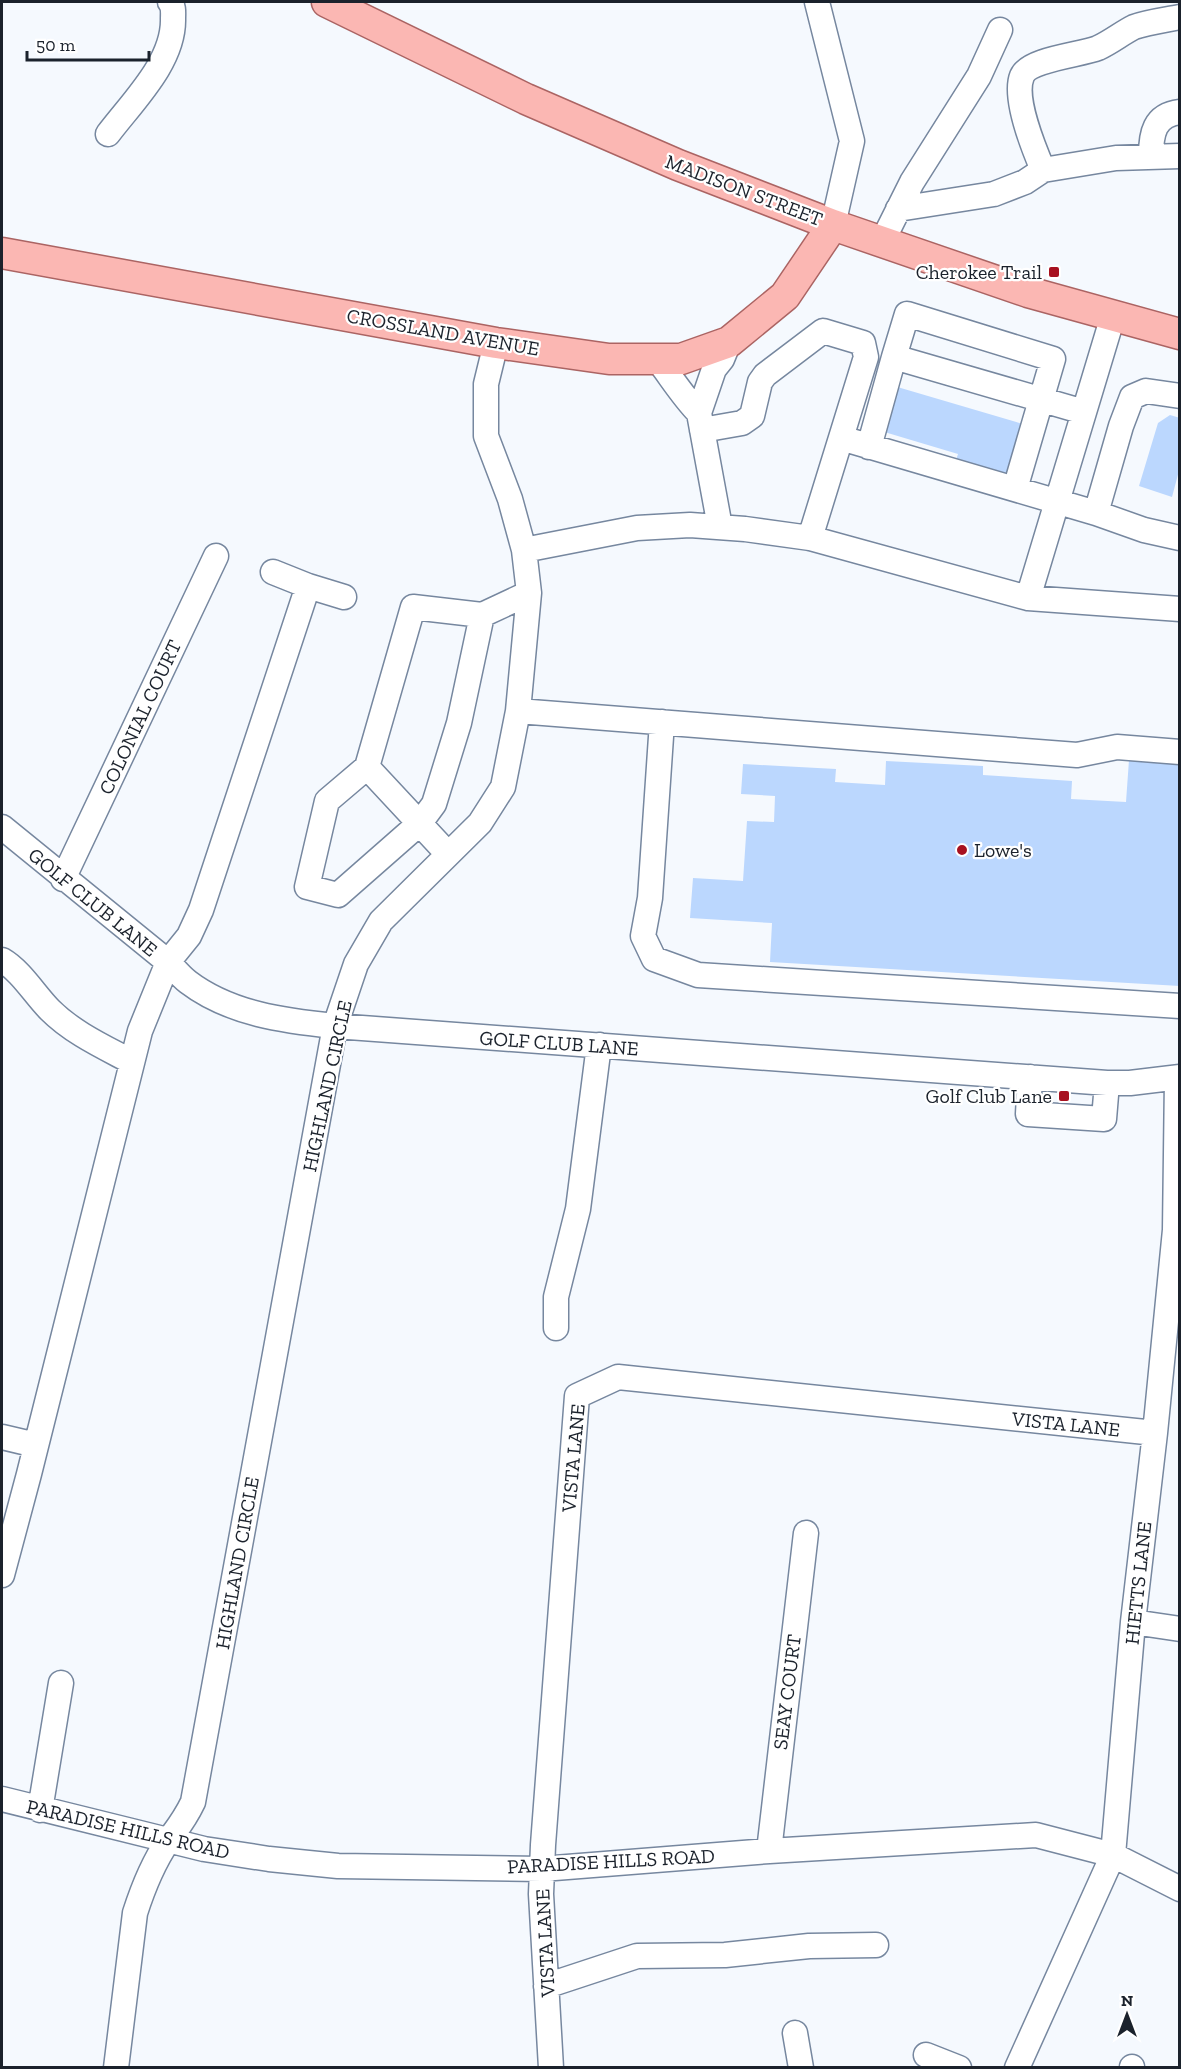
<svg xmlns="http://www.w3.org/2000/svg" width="1181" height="2069" viewBox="0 0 1181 2069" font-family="'Zilla Slab',serif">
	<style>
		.building { fill: #bbd7fe }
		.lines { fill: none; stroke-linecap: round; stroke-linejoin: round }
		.minor-casing { stroke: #76879f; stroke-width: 27 }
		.major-casing { stroke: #ab6463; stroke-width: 33 }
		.minor { stroke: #fff; stroke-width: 24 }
		.major { stroke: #fbb7b3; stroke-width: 30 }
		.poi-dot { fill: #a71120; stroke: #fff; stroke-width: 2 }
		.labels { text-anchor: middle; stroke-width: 4.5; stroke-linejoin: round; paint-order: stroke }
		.street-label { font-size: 20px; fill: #1b222c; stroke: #fff }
		.poi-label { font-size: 20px; fill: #1b222c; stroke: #fff; text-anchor: end }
	</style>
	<rect width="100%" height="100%" fill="#f5f9fe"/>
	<path class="building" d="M894 386 1023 424 1008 476 956 460 958 454 881 431Z
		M1170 415 1180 418V467L1172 497 1139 486 1158 423Z
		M1129 760 1180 763V986L770 962 772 923 690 918 693 878 743 881 747 821 774 822 775 796 741 794 743 764 836 769 835 782 885 785 886 761 983 766V775L1072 781 1071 799 1126 802Z"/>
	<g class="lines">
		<defs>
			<path id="minor" d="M817 2 852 141 833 225
				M108 134C132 102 174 62 173 19 173 13 174 7 170 2
				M1151 156C1151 134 1154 115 1180 112
				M1043 170C1034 149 1013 98 1022 76 1029 59 1081 55 1098 48 1111 42 1122 33 1134 27 1148 22 1165 20 1180 17
				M898 209 994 194 1025 182 1043 170 1116 158 1180 156
				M882 242 912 182 979 76 1000 30
				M894 357 907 314 1053 359 1015 489
				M657 359C671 377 683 397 699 413
				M702 430 742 423 752 416 760 382 765 375 823 331 863 343 866 357 810 538
				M841 438 1096 513 1144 530 1180 538
				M869 447 894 357 1084 412
				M1096 513 1121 426 1132 397 1146 391 1180 396
				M720 527 699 413 714 369 722 359 729 342
				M524 550 637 528 690 525 745 529 810 538 1028 598 1180 609
				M273 572 308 586
				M1028 598 1113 316
				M482 615 529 593
				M518 711 1077 755 1117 747 1180 752
				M662 722 650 898 643 936 654 959 698 975 1180 1006
				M367 767 413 607 482 615 459 723 434 804 420 823 338 895 307 887 327 801 367 767 448 854
				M2 827 168 962C174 968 180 976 188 982 230 1014 285 1021 335 1026L1107 1083H1130L1180 1077
				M63 879 216 556
				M2 960C21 971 35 995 50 1010 73 1033 104 1047 132 1062
				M1030 1077 1028 1114 1104 1119 1107 1083
				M556 1328V1297L578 1209 599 1045
				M2 1437 36 1445
				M2 1575 29 1474 140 1031 168 962 189 936 201 910 308 586 344 597
				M1133 1622 1180 1629
				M2 1799 204 1849 269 1859 338 1866 542 1869 769 1851 1036 1835 1113 1855 1180 1889
				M40 1810 61 1683
				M769 1851 806 1533
				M546 1986 637 1956 725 1955 809 1946 876 1945
				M795 2033 801 2068
				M926 2055 959 2068
				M116 2068 135 1913C143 1888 153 1863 168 1841 179 1826 185 1819 193 1802L335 1026 356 964 381 921 480 823 503 787 518 711 529 593 524 550 510 499 486 436V384L496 343
				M551 2068 541 1894 543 1845 577 1396 618 1377 1155 1433
				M1017 2068 1113 1855 1133 1622 1155 1433 1175 1230 1177 1078
				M1132 2068V2067"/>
			<path id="major" d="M327 2 526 99 678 165 833 225 1028 292 1180 334
				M2 253 496 343 609 359H681L729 342 785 296 833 225"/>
		</defs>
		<use href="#minor" class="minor-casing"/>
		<use href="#major" class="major-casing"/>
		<use href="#minor" class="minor"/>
		<use href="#major" class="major"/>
	</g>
	<g class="poi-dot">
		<rect x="1048" y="266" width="12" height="12" rx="3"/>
		<circle cx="962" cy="850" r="6"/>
		<rect x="1058" y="1090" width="12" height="12" rx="3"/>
	</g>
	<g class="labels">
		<g class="street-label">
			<text transform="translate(744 190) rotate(21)" y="7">MADISON STREET</text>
			<text transform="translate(443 332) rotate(10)" y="7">CROSSLAND AVENUE</text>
			<text transform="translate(140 717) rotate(-65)" y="7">COLONIAL COURT</text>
			<text transform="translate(93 902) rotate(39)" y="7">GOLF CLUB LANE</text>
			<text transform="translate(559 1043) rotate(4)" y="7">GOLF CLUB LANE</text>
			<text transform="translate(327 1086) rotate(-78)" y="7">HIGHLAND CIRCLE</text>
			<text transform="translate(1066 1424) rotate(6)" y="7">VISTA LANE</text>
			<text transform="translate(573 1458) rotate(-85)" y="7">VISTA LANE</text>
			<text transform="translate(237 1563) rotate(-80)" y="7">HIGHLAND CIRCLE</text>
			<text transform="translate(1138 1583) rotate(-84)" y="7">HIETTS LANE</text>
			<text transform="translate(787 1692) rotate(-83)" y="7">SEAY COURT</text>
			<text transform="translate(128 1829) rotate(13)" y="7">PARADISE HILLS ROAD</text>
			<text transform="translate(611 1861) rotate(-3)" y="7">PARADISE HILLS ROAD</text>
			<text transform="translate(545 1943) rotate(-93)" y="7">VISTA LANE</text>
		</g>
		<g class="poi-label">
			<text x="1042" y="279">Cherokee Trail</text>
			<text x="974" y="857" text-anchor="start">Lowe's</text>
			<text x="1052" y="1103">Golf Club Lane</text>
		</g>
	</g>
	<rect width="1181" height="2069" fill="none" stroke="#1b222c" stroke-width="6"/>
	<g transform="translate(1127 2015)" stroke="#ffffff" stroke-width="4.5" paint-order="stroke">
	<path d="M0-4.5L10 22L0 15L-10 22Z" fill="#1b222c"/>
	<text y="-9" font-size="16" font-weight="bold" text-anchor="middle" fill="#1b222c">N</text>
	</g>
	<path d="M27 51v9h122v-9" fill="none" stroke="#1b222c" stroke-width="3"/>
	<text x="36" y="51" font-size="18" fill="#1b222c" stroke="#ffffff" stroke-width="4.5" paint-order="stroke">50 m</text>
</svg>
